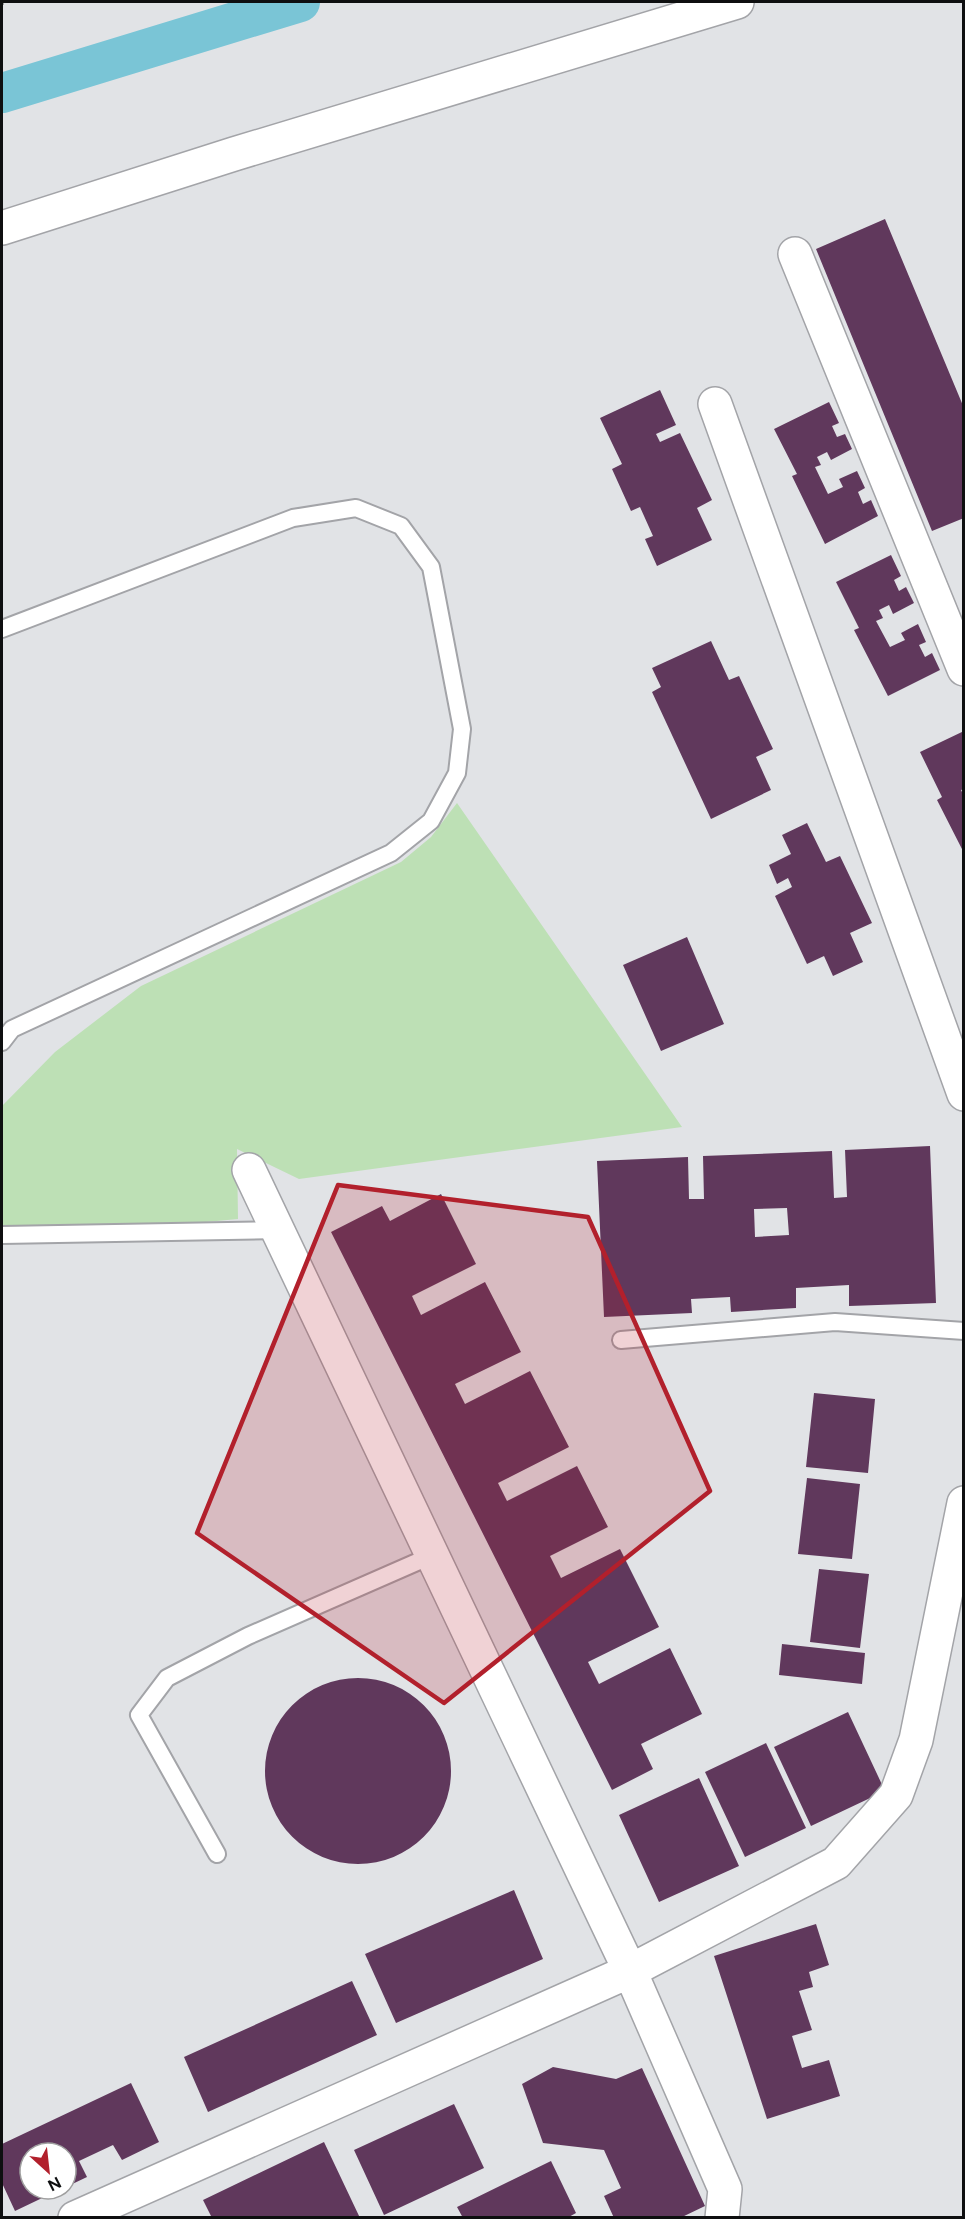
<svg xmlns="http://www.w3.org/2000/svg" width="965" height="2219" viewBox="0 0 965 2219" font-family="Figtree,sans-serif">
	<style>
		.green { fill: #bde0b5 }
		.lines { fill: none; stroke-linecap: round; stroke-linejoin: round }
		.canal { stroke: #7ac5d6; stroke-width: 40 }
		.building { fill: #60385c; fill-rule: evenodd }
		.service-casing { stroke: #a3a4a8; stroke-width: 20 }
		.minor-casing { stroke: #a3a4a8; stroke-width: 36 }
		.tertiary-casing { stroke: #a3a4a8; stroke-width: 36 }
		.path { stroke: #7f8082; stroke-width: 4; stroke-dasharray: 1.5 4.5; stroke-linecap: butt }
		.service { stroke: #fff; stroke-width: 16 }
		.minor { stroke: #fff; stroke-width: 33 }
		.tertiary { stroke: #fff; stroke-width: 33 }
		.marked { fill: #b2202c; fill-opacity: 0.2; stroke: #b2202c; stroke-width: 4.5; stroke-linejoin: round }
	</style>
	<rect width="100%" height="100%" fill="#e1e3e6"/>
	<path class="green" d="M457 803 682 1127 299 1179 237 1149 238 1219 2 1241V1106L55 1052 141 986 401 862 431 837Z"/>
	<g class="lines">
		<path class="canal" d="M2 93 300 2"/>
	</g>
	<path class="building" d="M885 219 964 408V518L932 531 816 249Z
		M660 390 676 425 656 434 660 442 680 433 712 500 697 508 712 540 657 566 645 539 653 536 640 507 631 511 612 469 622 464 600 418Z
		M829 402 839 423 832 426 837 437 845 434 852 449 831 460 827 452 817 457 821 465 815 467 828 494 843 487 839 479 857 471 865 488 858 492 863 504 871 500 878 516 825 544 792 476 797 474 774 429Z
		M891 555 901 576 894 580 899 591 906 587 914 603 893 614 889 605 879 610 883 618 876 621 890 647 905 640 901 633 918 624 926 642 919 645 925 657 932 653 940 670 888 696 854 630 859 628 836 582Z
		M711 641 729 680 739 676 773 749 756 757 771 790 711 819 652 692 661 687 652 668Z
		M964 731V789L961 790 964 796V853L937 800 942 797 920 752Z
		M807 823 826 862 840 856 872 923 850 933 863 962 833 976 824 956 807 964 775 896 792 887 788 878 777 884 769 865 791 854 782 835Z
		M687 937 724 1024 661 1051 623 965Z
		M930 1146 936 1303 849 1306V1285L796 1288V1308L731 1312 730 1297 691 1299 692 1313 604 1317 597 1161 688 1157 689 1199H704L703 1156 832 1151 834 1198 847 1197 845 1150ZM787 1208 789 1235 755 1237 754 1209Z
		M441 1194 476 1264 412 1296 421 1315 485 1282 521 1352 455 1384 465 1404 530 1371 569 1447 498 1483 507 1501 577 1466 608 1527 550 1556 561 1578 620 1549 659 1627 588 1662 599 1684 670 1648 702 1714 641 1744 653 1769 612 1790 331 1232 382 1206 390 1221Z
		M814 1393 875 1399 868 1473 806 1467Z
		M807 1478 860 1484 852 1559 798 1554Z
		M819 1569 869 1574 860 1648 810 1642Z
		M782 1644 865 1653 862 1684 779 1675Z
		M265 1771a93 93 0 1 1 186 0a93 93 0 1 1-186 0Z
		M848 1712 885 1791 811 1826 774 1747Z
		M766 1743 806 1828 745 1857 705 1772Z
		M699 1778 739 1866 659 1902 619 1815Z
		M514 1890 543 1959 396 2023 365 1954Z
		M816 1924 829 1965 809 1972 813 1987 799 1991 812 2030 792 2036 802 2068 829 2060 840 2096 767 2119 714 1956Z
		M352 1981 377 2035 208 2112 184 2057Z
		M553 2067 616 2079 642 2068 705 2206 680 2218H614L604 2196 621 2188 604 2150 543 2143 522 2084Z
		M131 2083 159 2142 122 2160 113 2145 79 2161 87 2177 66 2187V2153H30V2189H61L15 2211 2 2183V2144Z
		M454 2104 484 2168 384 2215 354 2150Z
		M324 2142 360 2218H212L203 2200Z
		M551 2161 576 2213 567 2218H463L457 2207Z"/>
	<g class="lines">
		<defs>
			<path id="service" d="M2 629 293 518 356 508 401 526 431 567 462 729 457 773 431 821 391 853 12 1029 2 1042
				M2 1235 278 1230
				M621 1340 835 1322 964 1331
				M217 1854 139 1715 167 1678 248 1636 433 1555"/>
			<path id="minor" d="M795 254 964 669
				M715 404 964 1094
				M249 1170 630 1971 725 2189 722 2218
				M75 2218 630 1971 836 1863 896 1795 916 1740 964 1503"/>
			<path id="tertiary" d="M2 228 234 154 737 2"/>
		</defs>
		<use href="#service" class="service-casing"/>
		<use href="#minor" class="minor-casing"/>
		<use href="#tertiary" class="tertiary-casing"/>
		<path class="path" d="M2 3 5 2"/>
		<use href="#service" class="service"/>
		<use href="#minor" class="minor"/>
		<use href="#tertiary" class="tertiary"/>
	</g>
	<path class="marked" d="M338 1185 588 1217 710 1491 444 1703 197 1533Z"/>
	<rect width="965" height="2219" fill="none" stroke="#0e0f10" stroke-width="6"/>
	<g transform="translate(48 2171) rotate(153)"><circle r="28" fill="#ffffff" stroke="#9f9f9f" stroke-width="1.5"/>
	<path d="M0-4.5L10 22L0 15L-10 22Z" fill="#b2202c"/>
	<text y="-9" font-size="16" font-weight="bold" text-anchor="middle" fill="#0e0f10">N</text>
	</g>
</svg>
